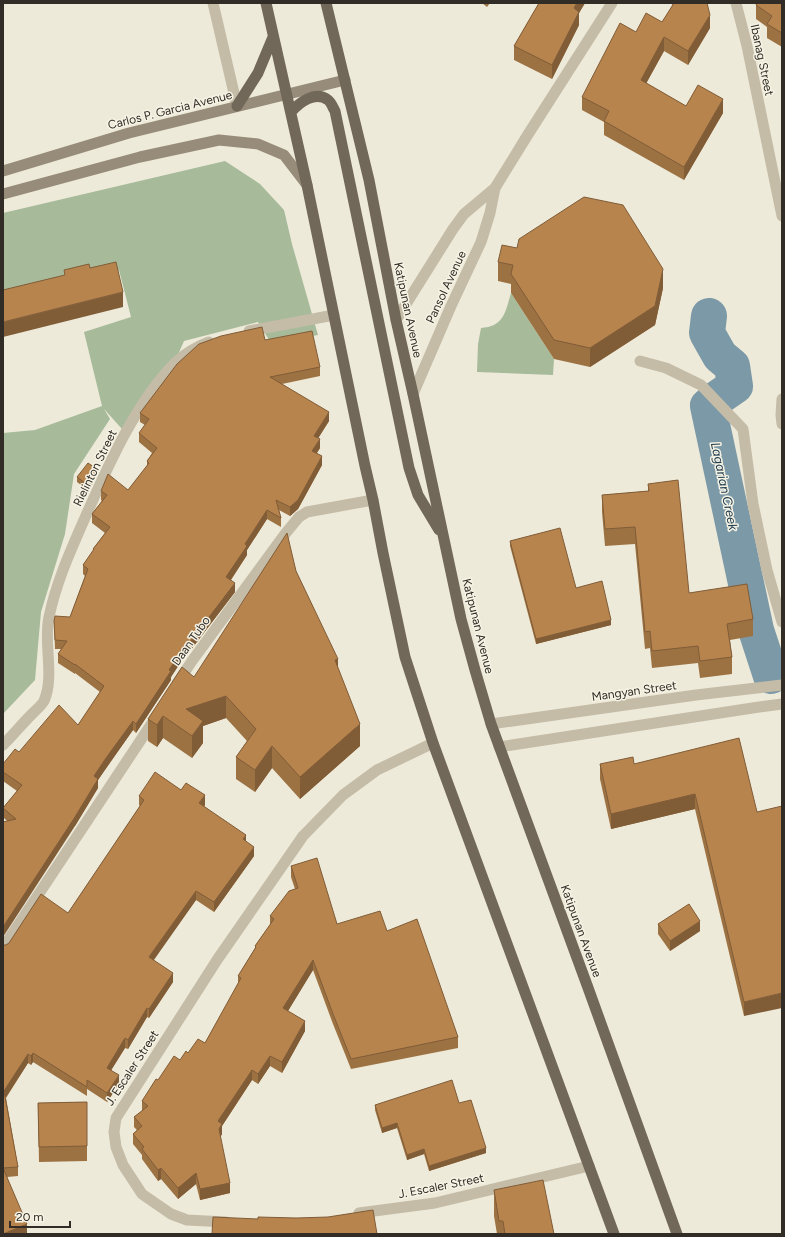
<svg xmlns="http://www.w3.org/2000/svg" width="785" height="1237" viewBox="0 0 785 1237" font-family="Figtree,sans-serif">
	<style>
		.green { fill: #a7bb9b }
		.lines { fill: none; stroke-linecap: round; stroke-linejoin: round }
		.river { stroke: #7c99a7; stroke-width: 36 }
		.pedestrian { stroke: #c4bca7; stroke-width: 11 }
		.minor { stroke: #c4bca7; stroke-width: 11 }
		.tertiary { stroke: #c4bca7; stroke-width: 11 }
		.secondary { stroke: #978c79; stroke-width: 11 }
		.primary { stroke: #726859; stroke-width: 11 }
		.wall { fill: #9d7243 }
		.shaded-wall { fill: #805c37 }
		.building { fill: #b7844e; stroke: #805c37 }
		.labels { text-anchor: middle; stroke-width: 3; stroke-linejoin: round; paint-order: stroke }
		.street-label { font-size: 12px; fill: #312d26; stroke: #f6f3e5 }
		.water-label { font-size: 13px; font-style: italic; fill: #213e4e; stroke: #f6f3e5 }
	</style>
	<rect width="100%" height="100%" fill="#eeead9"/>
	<path class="green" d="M225 161 260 184 284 210 292 244 318 335 271 343 258 322 184 341 167 380 122 429 104 409 110 419 74 474 65 534 41 612 35 680 3 714V433L35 430 102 406 84 332 131 317 119 270 3 299V213Z
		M511 293 554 359 553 375 477 372 478 344 481 328C504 326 505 313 511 293Z"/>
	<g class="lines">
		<path class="river" d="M709 316 707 333 720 356 732 366 735 386 719 397 708 406 756 630 771 676"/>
		<path class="pedestrian" d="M640 361 666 368 701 385 743 429 753 504 767 570 782 622"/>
		<path class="minor" d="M736 3 747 46 782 216
			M396 320 453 229 464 214 495 188
			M249 331 334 315
			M413 394 451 306 481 242 490 213 495 188 527 136 612 3
			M782 399 781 415 782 424
			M178 682 192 661 285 534 299 517 307 512 373 500
			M491 724 696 695 782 685
			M3 745C13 735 22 724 32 714 36 710 41 706 44 701 55 676 43 643 49 617 56 583 70 552 84 520 107 468 135 403 176 362 187 352 196 347 209 342
			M499 747 759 707 782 704
			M3 948 156 717
			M359 1213 435 1203 589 1166
			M226 1222 187 1220 171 1214 142 1194 123 1165 116 1147 114 1132 116 1118 217 960 303 836 343 795 377 770 433 743"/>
		<path class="tertiary" d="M213 3 237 106"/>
		<path class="secondary" d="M3 171 129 133 345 80
			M3 194 140 157 219 140 258 144 284 155 307 185"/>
		<path class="primary" d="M266 3 307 185 365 466 373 500 383 553 405 657 433 743 614 1234
			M326 3 369 180 396 320 413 394 461 619 475 670 491 724 587 985 677 1234
			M237 106 258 73 273 37
			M291 112C299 103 315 90 328 100 331 102 333 108 335 111L409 468 418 495 439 530"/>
	</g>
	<path class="wall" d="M482 3H490L487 7Z
		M539 3H585L579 13V25L552 79 514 60V46Z
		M670 3H707L710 28 688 65 664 51 646 83 686 106 723 113 684 180 604 135V122L582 110V97L636 32 662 22 673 5Z
		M782 3V47L767 38V27L756 19V5Z
		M498 262 663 288 655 325 590 367 554 359 511 293V284L498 281Z
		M265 340 320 367V376L282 384 329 421 318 438 320 448 317 453 322 465 298 509 290 516 279 510 281 518V527L267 519 247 550V555L231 580 235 592 187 655 186 654 171 677V680L136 733 133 730 106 768 98 780V788L75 826 7 821 3 817V808L17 791 3 781V764L19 752 78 725 100 692 75 673V674L58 663V654L61 649H55L54 621 70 617 85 576 83 574V565L93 551V549L105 533 92 523V514L102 501 101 500V491L128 490 147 467V461L152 453 139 442V433L145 425 140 422V413Z
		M97 474 89 491 77 482V477Z
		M648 484 689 593 753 619V636L730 640 732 657V674L700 678 698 663 652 668 650 648 645 649 635 544 605 546 602 512V495L648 491Z
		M510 541 576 588 611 625 536 644 510 546Z
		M296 571 338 669 360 746 300 799 272 768 255 792 236 779V757L247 741 226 718 203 726V743L192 758 163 738 157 747 148 741V719L194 677Z
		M600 764H634L757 812 744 1016 695 809 611 829 600 779Z
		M181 790 205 805 204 806 246 841 254 856 214 912 196 900 153 960 173 982 149 1018 147 1017 128 1049 125 1048 111 1070 119 1084 107 1102 87 1089V1096L33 1062 31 1065 28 1063 6 1098 18 1167V1176L7 1177 27 1233 25 1234H3V945H6L68 913 140 806 139 805V796Z
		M291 866 337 924 387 931 458 1037V1048L351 1069 333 1024 313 970 288 1011 305 1031 282 1073 270 1066 258 1084 252 1080 222 1126V1134L220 1137 230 1193 200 1200 196 1184 178 1199 161 1179 158 1181 142 1159V1155L133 1144V1134L137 1130 134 1127V1117L142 1111V1101L158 1080 188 1053 205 1043 238 984V976L255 948V946L270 925V916L295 889 291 877Z
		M658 924 700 931 670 951 658 934Z
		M87 1102V1161L39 1162 38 1103Z
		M459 1103 486 1153 429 1171 424 1154 407 1160 397 1128 382 1133 375 1110V1105Z
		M494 1190 554 1234H497L494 1216Z"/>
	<path class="shaded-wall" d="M577 3H585L579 13V25L552 79V65L574 8Z
		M710 15V28L688 65V51Z
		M664 37V51L641 93V80Z
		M723 99V113L684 180V167Z
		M663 269V288L655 325 590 367V348Z
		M123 292V307L3 337V322Z
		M329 412V421L314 445V436Z
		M320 439V448L312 460V451Z
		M322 456V465L298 509 290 516V507Z
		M97 469V474L89 491V486Z
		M267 510V519L247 550V555L226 587V577L245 544Z
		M235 583V592L187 655V646Z
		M611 620V625L536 644V639Z
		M186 645V654L171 677V680L136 733V724L169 670Z
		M338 659V682L335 660Z
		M226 696V718L203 726V743L192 758V736L186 709Z
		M163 716V738L157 747V725Z
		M133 721V730L98 780V788L75 826 3 937V927L94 776 106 758Z
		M360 724V746L300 799V777Z
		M272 746V768L255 792V770Z
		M695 794V809L611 829V814Z
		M205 795V805L199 813V803Z
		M246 835V845L243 839Z
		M254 847V856L214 912V902Z
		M196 891V900L149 967V957Z
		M700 921V931L670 951V941Z
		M313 960V970L283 1019V1008Z
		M173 973V982L149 1018V1009Z
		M782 993V1008L744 1016V1002Z
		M147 1008V1017L128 1049V1040Z
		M305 1021V1031L282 1073V1062Z
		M125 1038V1048L107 1077V1068Z
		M33 1053V1062L31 1065V1056Z
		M28 1054V1063L4 1100V1091Z
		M270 1056V1066L258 1084V1074Z
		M252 1070V1080L222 1126V1134L219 1140 218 1121Z
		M119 1075V1084L107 1102V1093Z
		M397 1123V1128L382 1133V1128Z
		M486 1148V1153L429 1171V1166Z
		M424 1149V1154L407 1160V1155Z
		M161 1168V1179L158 1181V1170Z
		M196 1173V1184L178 1199V1188Z
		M230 1183V1193L200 1200V1189Z
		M27 1224V1233L25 1234H3Z"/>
	<path class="building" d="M539 3H577L574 8 579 12 552 65 514 46Z
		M674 3H707L710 15 688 51 664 37 641 80 686 106 698 85 723 99 684 167 604 121 609 111 582 97 620 23 636 32 646 13 662 22Z
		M757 3H782V33L767 24 772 16 756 5Z
		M584 197 623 205 663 269 655 306 590 348 554 340 511 274 513 265 498 262 502 245 517 248 519 239Z
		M116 262 123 292 3 322V290L65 275 64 270 89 264 90 268Z
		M262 327 265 340 312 331 320 367 270 377 329 412 314 436 320 439 312 451 322 456 298 500 290 507 276 500 281 518 267 510 245 544 247 546 226 577 235 583 187 646 186 645 169 670 171 671 136 724 133 721 106 758 94 776 98 779 75 817 3 927V822L16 819 3 808 22 785 3 772V764L15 749 19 752 59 705 78 725 104 686 75 664V665L58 654 67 641 55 640 54 621 55 616 70 617 88 569 83 565 94 549H93L110 527 92 514 107 495 101 491 108 474 128 490 149 463 147 461 157 448 139 433 149 419 140 413 177 364 199 344 221 336Z
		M88 463 97 469 89 486 77 477Z
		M678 480 689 593 747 584 753 619 727 624 732 657 700 661 698 646 652 651 650 631 645 632 635 527 605 529 602 495 649 491 648 484Z
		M560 528 576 588 602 581 611 620 536 639 510 541Z
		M287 533 296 571 338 659 335 660 360 724 300 777 272 746 255 770 236 757 256 729 226 696 186 709 203 721 192 736 163 716 157 725 148 719 182 667 194 677Z
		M739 738 757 812 782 806V993L744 1002 695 794 611 814 600 764 633 757 634 764Z
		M155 772 181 790 186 783 205 795 199 803 246 835 243 839 254 847 214 902 196 891 149 957 173 973 149 1009 147 1008 128 1040 125 1038 107 1068 119 1075 107 1093 87 1080V1087L33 1053 31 1056 28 1054 4 1091 18 1167 3 1168 27 1224 3 1234V945H6L9 943 41 894 68 913 144 800 139 796Z
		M317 858 337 924 380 911 387 931 417 919 458 1037 351 1059 333 1014 313 960 283 1008 305 1021 282 1062 270 1056 258 1074 252 1070 218 1121 222 1124 219 1129 230 1183 200 1189 196 1173 178 1188 161 1168 158 1170 142 1149 144 1147 133 1134 142 1126 134 1117 148 1106 142 1101 156 1079 158 1080 174 1056 180 1060 186 1051 188 1053 198 1039 205 1043 241 978 238 976 256 947 255 946 274 919 270 916 289 891 298 888 291 866Z
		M689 904 700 921 670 941 658 924Z
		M452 1080 459 1103 471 1100 486 1148 429 1166 424 1149 407 1155 397 1123 382 1128 375 1105Z
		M87 1102V1146L39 1147 38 1103Z
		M543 1180 554 1234H505L503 1221H499L494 1190Z
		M373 1210 377 1234H212L213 1217 258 1219V1217L296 1218 328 1217Z"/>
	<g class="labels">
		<g class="street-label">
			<text transform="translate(762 60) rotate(78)" y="4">Ibanag Street</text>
			<text transform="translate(170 110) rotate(-14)" y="4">Carlos P. Garcia Avenue</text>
			<text transform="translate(446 287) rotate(-65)" y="4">Pansol Avenue</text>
			<text transform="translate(408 310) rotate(78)" y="4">Katipunan Avenue</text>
			<text transform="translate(95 468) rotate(-64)" y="4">Rielinton Street</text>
			<text transform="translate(478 626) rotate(76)" y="4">Katipunan Avenue</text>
			<text transform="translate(191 641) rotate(-55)" y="4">Daan Tubo</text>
			<text transform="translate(634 691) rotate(-8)" y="4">Mangyan Street</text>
			<text transform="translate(581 931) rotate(70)" y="4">Katipunan Avenue</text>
			<text transform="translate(132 1068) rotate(-57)" y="4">J. Escaler Street</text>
			<text transform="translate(441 1186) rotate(-11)" y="4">J. Escaler Street</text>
		</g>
		<g class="water-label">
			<text transform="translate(725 486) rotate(78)" y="5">Lagarian Creek</text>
		</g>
	</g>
	<rect width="785" height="1237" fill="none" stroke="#312d26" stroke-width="8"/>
	<path d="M10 1221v6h60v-6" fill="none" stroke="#312d26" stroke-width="2"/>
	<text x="16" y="1221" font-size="12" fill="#312d26" stroke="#f6f3e5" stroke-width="3" paint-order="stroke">20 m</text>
</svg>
